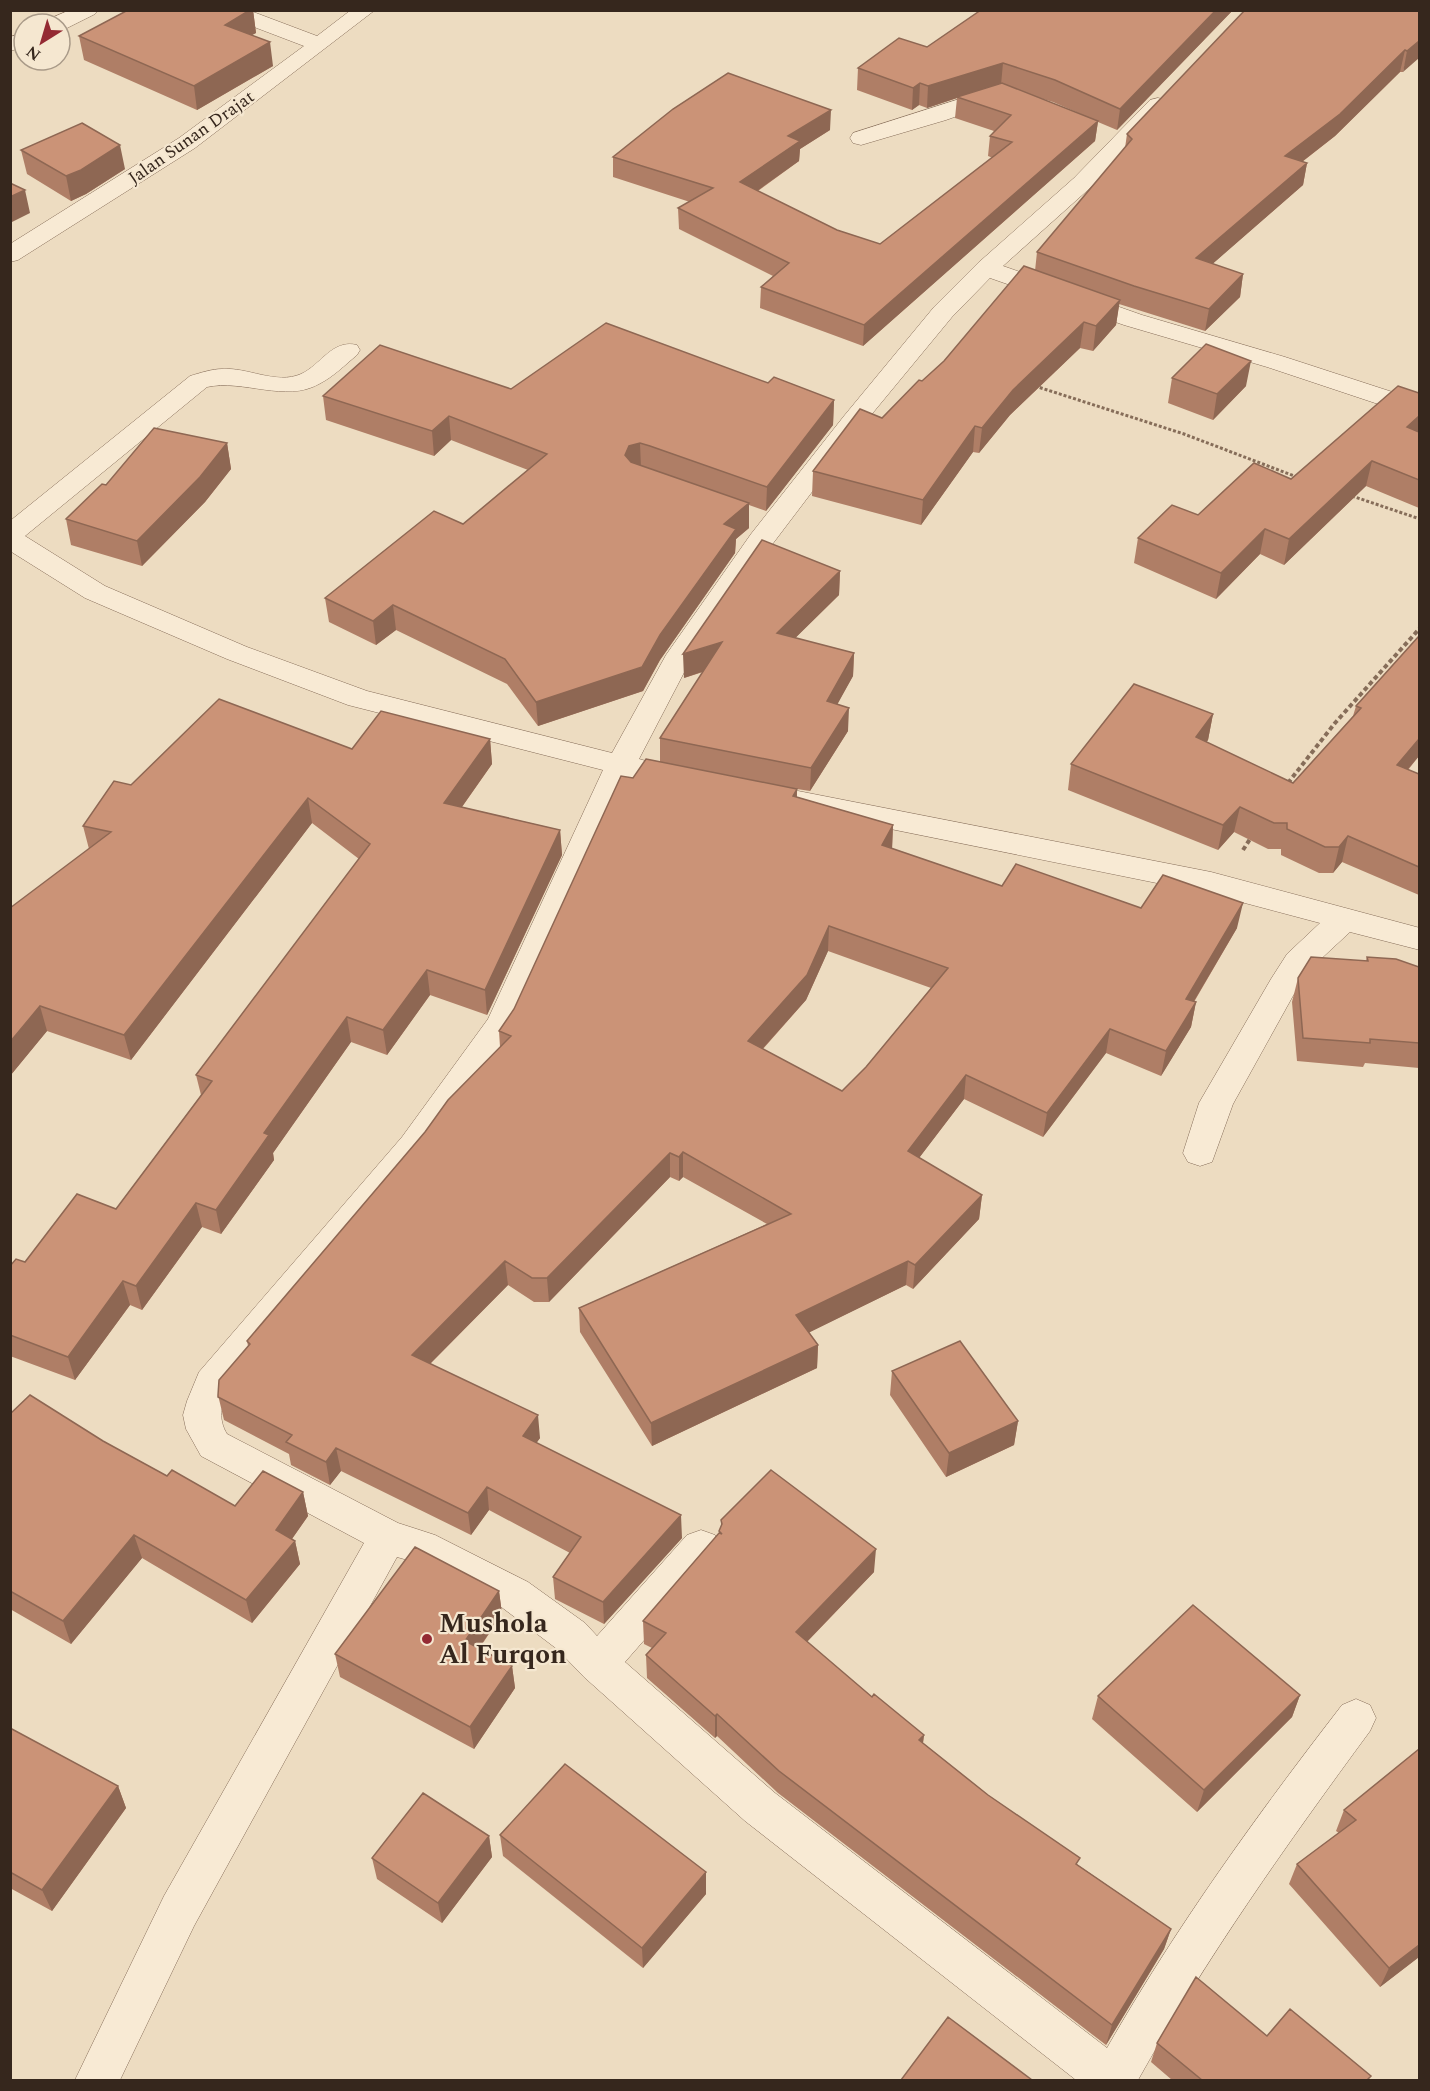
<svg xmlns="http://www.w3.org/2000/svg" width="1430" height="2091" viewBox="0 0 1430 2091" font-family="Spectral,serif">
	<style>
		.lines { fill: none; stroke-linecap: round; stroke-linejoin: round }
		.minor-casing { stroke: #866d59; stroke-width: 1 }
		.path-far1 { stroke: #866d59; stroke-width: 3; stroke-dasharray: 3 2; stroke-linecap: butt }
		.path { stroke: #866d59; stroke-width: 4; stroke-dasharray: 4.5 3; stroke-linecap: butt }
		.minor { fill: #f8ead4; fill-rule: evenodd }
		.wall { fill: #af7e66; fill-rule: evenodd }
		.shaded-wall { fill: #8e6753 }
		.building { fill: #cb9377; stroke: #8e6753; stroke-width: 1.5; fill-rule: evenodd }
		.poi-dot { fill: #942a33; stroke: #f5e7d0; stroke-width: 2 }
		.labels { text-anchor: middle; stroke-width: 4.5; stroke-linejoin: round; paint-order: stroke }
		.far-street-label { font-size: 18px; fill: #36271d; stroke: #f5e7d0 }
		.near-poi-label { font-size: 27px; font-weight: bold; fill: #36271d; stroke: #f5e7d0; text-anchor: start }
	</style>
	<rect width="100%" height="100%" fill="#eddcc1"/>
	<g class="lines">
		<defs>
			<path id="minor" d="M70 10H98L95 14 65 29 60 30V24H46L49 19Z
				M217 10H248L317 36 351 10H375L195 148 18 260 10 262V244L179 138 304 46 220 14Z
				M24 33V47L10 51V37Z
				M997 87 1005 89 1008 94 1005 99 946 120 861 145 853 143 850 138 853 133Z
				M1158 98 1166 100 1169 105 1166 110 1090 188 1003 266 1142 315 1285 357 1420 401V418L1267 367 1124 325 990 278 952 317 862 426 771 546 689 663 639 759 653 763 657 770 653 777 642 780 630 777 514 1033 426 1155 227 1391C221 1407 218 1419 227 1434L398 1523 435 1535 528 1582 585 1623 597 1636 687 1535 701 1530 715 1535 720 1547 715 1559 625 1662 775 1793 1107 2048C1176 1927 1257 1815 1342 1705L1356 1699 1370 1705 1376 1718 1370 1731C1287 1844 1206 1958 1138 2080H1076L745 1821 584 1677 557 1649 500 1606 411 1561 397 1557 194 1926 120 2080H75L164 1896 364 1543 201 1456 186 1429 183 1415 187 1401 199 1372 402 1137 488 1019 603 770 348 705 227 659 85 598 10 551V521L190 376C200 373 212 369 222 369 248 367 276 385 301 374 321 365 332 339 357 345L360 350 357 355C345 365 333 377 319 384 286 403 243 379 207 387L25 536 105 586 247 647 367 691 612 753 666 655 751 534 844 416 934 307 978 263 1074 178 1150 100Z
				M798 791 1211 872 1420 928V950L1350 932 1309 970 1294 994 1233 1104 1212 1162 1200 1166 1188 1162 1183 1153 1199 1103 1271 979 1287 954 1320 923 1211 894 787 808 783 801 787 794Z"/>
		</defs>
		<use href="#minor" class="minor-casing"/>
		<path class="path-far1" d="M1035 386 1184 434 1297 477
			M1352 496 1420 519"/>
		<path class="path" d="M1288 783 1335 723 1420 628
			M1243 850 1252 836"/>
		<use href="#minor" class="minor"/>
	</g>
	<path class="wall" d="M128 10H253L256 33 251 35 273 66 197 110 84 60 79 36Z
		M1233 10 1117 130 1098 122 1095 141 863 346 760 308 761 287 773 276 679 229 678 208 690 202 613 177V157L830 130 800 149 799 161 758 191 837 230 880 244 993 158 988 156 990 136 994 131 955 118 957 98 927 108 919 105 912 110 857 90 858 68 927 47ZM1033 96 1053 102 1083 115Z
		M1419 10 1403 72H1400L1335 136 1302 162 1307 163 1303 185 1212 264 1243 274 1240 297 1205 331 1119 304 1116 325 1093 351 1080 348 1010 415 979 453 973 452 921 525 812 496 813 471 882 418 944 361 1035 271 1037 252 1125 148 1127 134Z
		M21 150 125 169 86 194 71 201 27 174Z
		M1172 378 1246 386 1213 420 1168 403Z
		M768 383 834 400 833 425 766 511 749 505V528L736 539 735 553 660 660 643 691 538 726 507 684 396 630 376 645 329 622 325 598 463 524 528 470 451 440 434 456 326 420 323 396 511 389Z
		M1419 393V508L1366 486 1284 565 1260 554 1216 599 1134 563 1138 538 1198 515 1291 479Z
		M227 443 231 469 205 502 142 566 71 545 66 519 106 485Z
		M840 571 839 595 795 638 854 653 853 676 837 704 848 731 810 791 797 789V797L893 825 892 849 1002 886 1141 908 1237 928 1194 1002H1196L1191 1027 1161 1076 1106 1053 1043 1137 964 1099 919 1158 982 1195 979 1219 913 1289 906 1285 809 1332 818 1345 817 1368 652 1446 580 1332 579 1308 767 1224 683 1177 679 1181 670 1177 549 1302H534L508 1285 430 1364 540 1438 536 1443 682 1538 604 1624 555 1599 553 1577 570 1553 489 1510 471 1535 341 1471 330 1485 291 1465 289 1454 224 1420 218 1395 248 1346 247 1341 425 1132 500 1047 499 1031 514 1009 633 778 660 762V738L703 672 684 678ZM828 951 931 988 866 1067 842 1091 763 1049 806 1000Z
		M1419 636V756L1408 770 1419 774V895L1342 862 1333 873H1319L1281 855V849H1268L1234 832 1218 850 1068 790 1071 764 1213 714 1208 740 1206 742 1293 783 1353 716 1356 706Z
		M490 739 492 764 462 807 560 830 562 855 487 1015 430 995 387 1055 351 1042 273 1153 274 1160 221 1234 202 1227 142 1310 130 1305 75 1380 10 1356V1266L25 1262 116 1209 201 1095 196 1075 359 859 312 823 131 1060 47 1031 10 1076 89 849 83 826 131 785 352 749Z
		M1367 957 1419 967V1068L1365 1063 1363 1067 1297 1061 1292 1002 1298 978 1366 961Z
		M892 1371 1018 1421 1014 1445 946 1477 890 1395Z
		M10 1414 103 1441 167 1476 235 1506 303 1492 308 1516 292 1539 295 1541 300 1564 252 1623 142 1558 71 1644 10 1609Z
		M721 1520 874 1572 807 1642 872 1697 924 1735 923 1743 988 1795 1078 1865 1171 1929 1164 1949 1106 2045 778 1793 717 1736 715 1738 647 1678 646 1655 652 1648 644 1644 643 1621 719 1533 721 1527Z
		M499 1591 502 1614 479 1649 512 1666 515 1688 474 1749 340 1677 335 1654Z
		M1300 1695 1292 1717 1197 1812 1092 1719 1098 1696Z
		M10 1728 118 1786 126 1808 52 1911 10 1888Z
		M1419 1749V1957L1380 1987 1289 1884 1297 1864 1339 1833 1336 1831 1344 1810Z
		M500 1835 706 1894 643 1968 503 1856Z
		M489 1836 492 1857 442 1923 377 1879 372 1858Z
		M1267 2036 1371 2076 1368 2080H1172L1151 2062 1157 2043Z"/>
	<path class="shaded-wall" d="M250 10H253L256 33 228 48 225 25Z
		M1216 10H1233L1117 130 1120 109Z
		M1419 41V58L1403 72 1407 51Z
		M270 42 273 66 197 110 194 86Z
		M1405 50 1400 72 1335 136 1281 178 1285 156Z
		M1003 63 1001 85 957 97V98L927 108 928 86Z
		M920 83 919 105 912 110 913 88Z
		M831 110 830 130 800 149 799 161 740 203V182L788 136Z
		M1098 121 1095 141 863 346 864 325Z
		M120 145 125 169 86 194 71 201 66 176Z
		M1307 163 1303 185 1193 281 1196 258Z
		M25 190 30 213 10 223V197Z
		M1243 274 1240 297 1205 331 1209 309Z
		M1120 300 1116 325 1093 351 1096 326Z
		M1084 322 1080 348 1010 415 979 453 982 428 1013 390Z
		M1251 361 1246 386 1213 420 1217 394Z
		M834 400 833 425 766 511 767 487Z
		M449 416 451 440 434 456 432 431Z
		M1419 416V435L1407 427Z
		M975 426 973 452 921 525 923 500Z
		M227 443 231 469 205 502 142 566 137 541Z
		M640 443 641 468 630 471 625 455 629 446Z
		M1372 461 1366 486 1284 565 1289 539Z
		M749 503V528L736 539 735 553 660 660 643 691 538 726 536 702 660 635 724 524Z
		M1265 529 1260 554 1216 599 1221 573Z
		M840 571 839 595 776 657 777 633Z
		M393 605 396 630 376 645 373 621Z
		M722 642V665L684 678 683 654Z
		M854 653 853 676 826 725 827 701Z
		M849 708 848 731 810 791 811 768Z
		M1213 714 1208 740 1191 763 1196 737Z
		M490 739 492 764 447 828 444 803Z
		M1419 739V756L1390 790 1397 765Z
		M797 789 796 814 793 796Z
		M308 798 312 823 131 1060 124 1035Z
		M1240 807 1234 832 1218 850 1223 825Z
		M893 825 892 849 882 845Z
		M560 830 562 855 487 1015 485 990Z
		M1348 836 1342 862 1333 873 1339 847Z
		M1243 903 1237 928 1181 1023 1186 999Z
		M829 926 828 951 806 1000 748 1065V1041Z
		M427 970 430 995 387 1055 383 1030Z
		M1196 1002 1191 1027 1161 1076 1166 1051Z
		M40 1006 47 1031 10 1076V1042Z
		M347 1017 351 1042 273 1153 274 1160 221 1234 216 1210 264 1133Z
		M1110 1029 1106 1053 1043 1137 1047 1113Z
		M966 1075 964 1099 906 1175 908 1151Z
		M683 1152V1177L679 1181V1157Z
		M670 1153V1177L549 1302 547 1278Z
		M982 1195 979 1219 913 1289 915 1265Z
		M196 1203 202 1227 142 1310 136 1286Z
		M505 1261 508 1285 415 1379 412 1355Z
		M908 1261 906 1285 796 1339V1315Z
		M123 1281 130 1305 75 1380 68 1357Z
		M818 1345 817 1368 652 1446 651 1423Z
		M538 1415 540 1438 525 1459 523 1436Z
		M1018 1421 1014 1445 946 1477 949 1453Z
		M336 1448 341 1471 330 1485 326 1462Z
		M487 1487 489 1510 471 1535 468 1513Z
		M303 1492 308 1516 282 1553 276 1530Z
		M681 1515 682 1538 604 1624 603 1602Z
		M134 1535 142 1558 71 1644 63 1621Z
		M295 1541 300 1564 252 1623 246 1600Z
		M876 1549 874 1572 795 1654 796 1632Z
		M499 1591 502 1614 468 1664 465 1641Z
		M512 1666 515 1688 474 1749 470 1727Z
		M1300 1695 1292 1717 1197 1812 1204 1790Z
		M717 1714V1736L715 1738V1716Z
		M924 1735 921 1757 919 1740Z
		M118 1786 126 1808 52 1911 42 1890Z
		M489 1836 492 1857 442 1923 438 1903Z
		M706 1872V1894L643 1968 642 1948Z
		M1171 1929 1164 1949 1106 2045 1112 2025Z
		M1419 1945V1957L1380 1987 1389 1968Z"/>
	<path class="building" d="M128 10H250L225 25 270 42 194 86 79 36Z
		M981 10H1216L1120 109 1055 80 1003 63 928 86 920 83 913 88 858 68 899 38 927 47Z
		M1245 10H1419V41L1407 51 1405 50 1340 114 1285 156 1307 163 1196 258 1243 274 1209 309 1134 286 1037 252 1132 139 1127 134Z
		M728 73 831 110 788 136 800 141 740 182 837 230 880 244 1012 142 990 136 1011 115 957 97 1002 83 1098 121 864 325 761 287 789 263 678 208 713 188 613 157 673 109Z
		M82 123 120 145 81 170 66 176 21 150Z
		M10 183 25 190 10 197Z
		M1024 266 1120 300 1096 326 1084 322 1013 390 982 428 975 426 923 500 813 471 860 409 882 418 919 380 922 381 944 361Z
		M606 323 768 383 774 377 834 400 767 487 650 446 640 443 629 446 625 455 631 462 749 503 724 524 736 529 660 635 642 667 536 702 505 659 393 605 373 621 325 598 434 511 463 524 547 454 449 416 432 431 323 396 380 345 511 389Z
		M1206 344 1251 361 1217 394 1172 378Z
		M1398 386 1419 393V416L1407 427 1419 432V480L1372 461 1289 539 1265 529 1221 573 1138 538 1172 505 1198 515 1254 463 1291 479Z
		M154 428 227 443 200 477 137 541 66 519 102 484 106 485Z
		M762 540 840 571 777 633 854 653 827 701 849 708 811 768 660 738 722 642 683 654Z
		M1419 636V739L1397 765 1419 774V867L1348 836 1339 847H1325L1287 829V823H1274L1240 807 1223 825 1071 764 1134 684 1213 714 1196 737 1293 783 1361 708 1356 706Z
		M219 699 352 749 381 711 490 739 444 803 560 830 485 990 427 970 383 1030 347 1017 264 1133 269 1135 216 1210 196 1203 136 1286 123 1281 68 1357 10 1335V1266L16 1259 25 1262 77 1194 116 1209 212 1081 196 1075 370 844 308 798 124 1035 40 1006 10 1042V908L111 832 83 826 114 781 131 785Z
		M646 759 797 789 793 796 893 825 882 845 1002 886 1016 864 1141 908 1163 875 1243 903 1186 999 1196 1002 1166 1051 1110 1029 1047 1113 966 1075 908 1151 982 1195 915 1265 908 1261 796 1315 818 1345 651 1423 579 1308 791 1214 683 1152 679 1157 670 1153 547 1278H532L505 1261 412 1355 538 1415 523 1436 681 1515 603 1602 553 1577 581 1537 487 1487 468 1513 336 1448 326 1462 286 1442 292 1435 218 1397V1395L219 1380 250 1344 247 1341 425 1132 448 1100 511 1036 499 1031 514 1009 621 776 633 778ZM829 926 948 968 866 1067 842 1091 748 1041 807 975Z
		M1311 957 1368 961 1367 957 1396 959 1419 967V1043L1370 1039V1043L1303 1038 1298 978Z
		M960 1341 1018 1421 949 1453 892 1371Z
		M30 1395 103 1441 167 1476 172 1470 235 1506 263 1471 303 1492 276 1530 295 1541 246 1600 134 1535 63 1621 10 1591V1414Z
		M771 1470 876 1549 796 1632 872 1697 874 1694 924 1735 919 1740 988 1795 1080 1858 1076 1864 1171 1929 1112 2025 779 1771 717 1714 715 1716 646 1655 666 1633 643 1621 719 1533 722 1534 719 1531 722 1524 721 1520Z
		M415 1547 499 1591 465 1641 512 1666 470 1727 335 1654Z
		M1193 1605 1300 1695 1204 1790 1098 1696Z
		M10 1728 118 1786 42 1890 10 1872Z
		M1419 1749V1945L1389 1968 1297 1864 1356 1820 1344 1810Z
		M565 1764 706 1872 642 1948 500 1835Z
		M423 1793 489 1836 438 1903 372 1858Z
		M1196 1977 1267 2036 1290 2009 1371 2076 1367 2080H1202L1157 2043Z
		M948 2017 1032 2080H901Z"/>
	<circle class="poi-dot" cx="427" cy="1639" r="6"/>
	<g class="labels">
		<g class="far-street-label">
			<text transform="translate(191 137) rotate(-35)" y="6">Jalan Sunan Drajat</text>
		</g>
		<g class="near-poi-label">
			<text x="439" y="1632">Mushola<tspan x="439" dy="31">Al Furqon</tspan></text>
		</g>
	</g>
	<rect width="1430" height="2091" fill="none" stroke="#36271d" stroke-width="24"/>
	<g transform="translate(42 42) rotate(217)"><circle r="28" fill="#f5e7d0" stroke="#a99a88" stroke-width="1.5"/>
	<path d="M0-4.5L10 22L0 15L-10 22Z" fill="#942a33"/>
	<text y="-9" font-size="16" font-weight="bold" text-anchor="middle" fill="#36271d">N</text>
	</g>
</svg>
